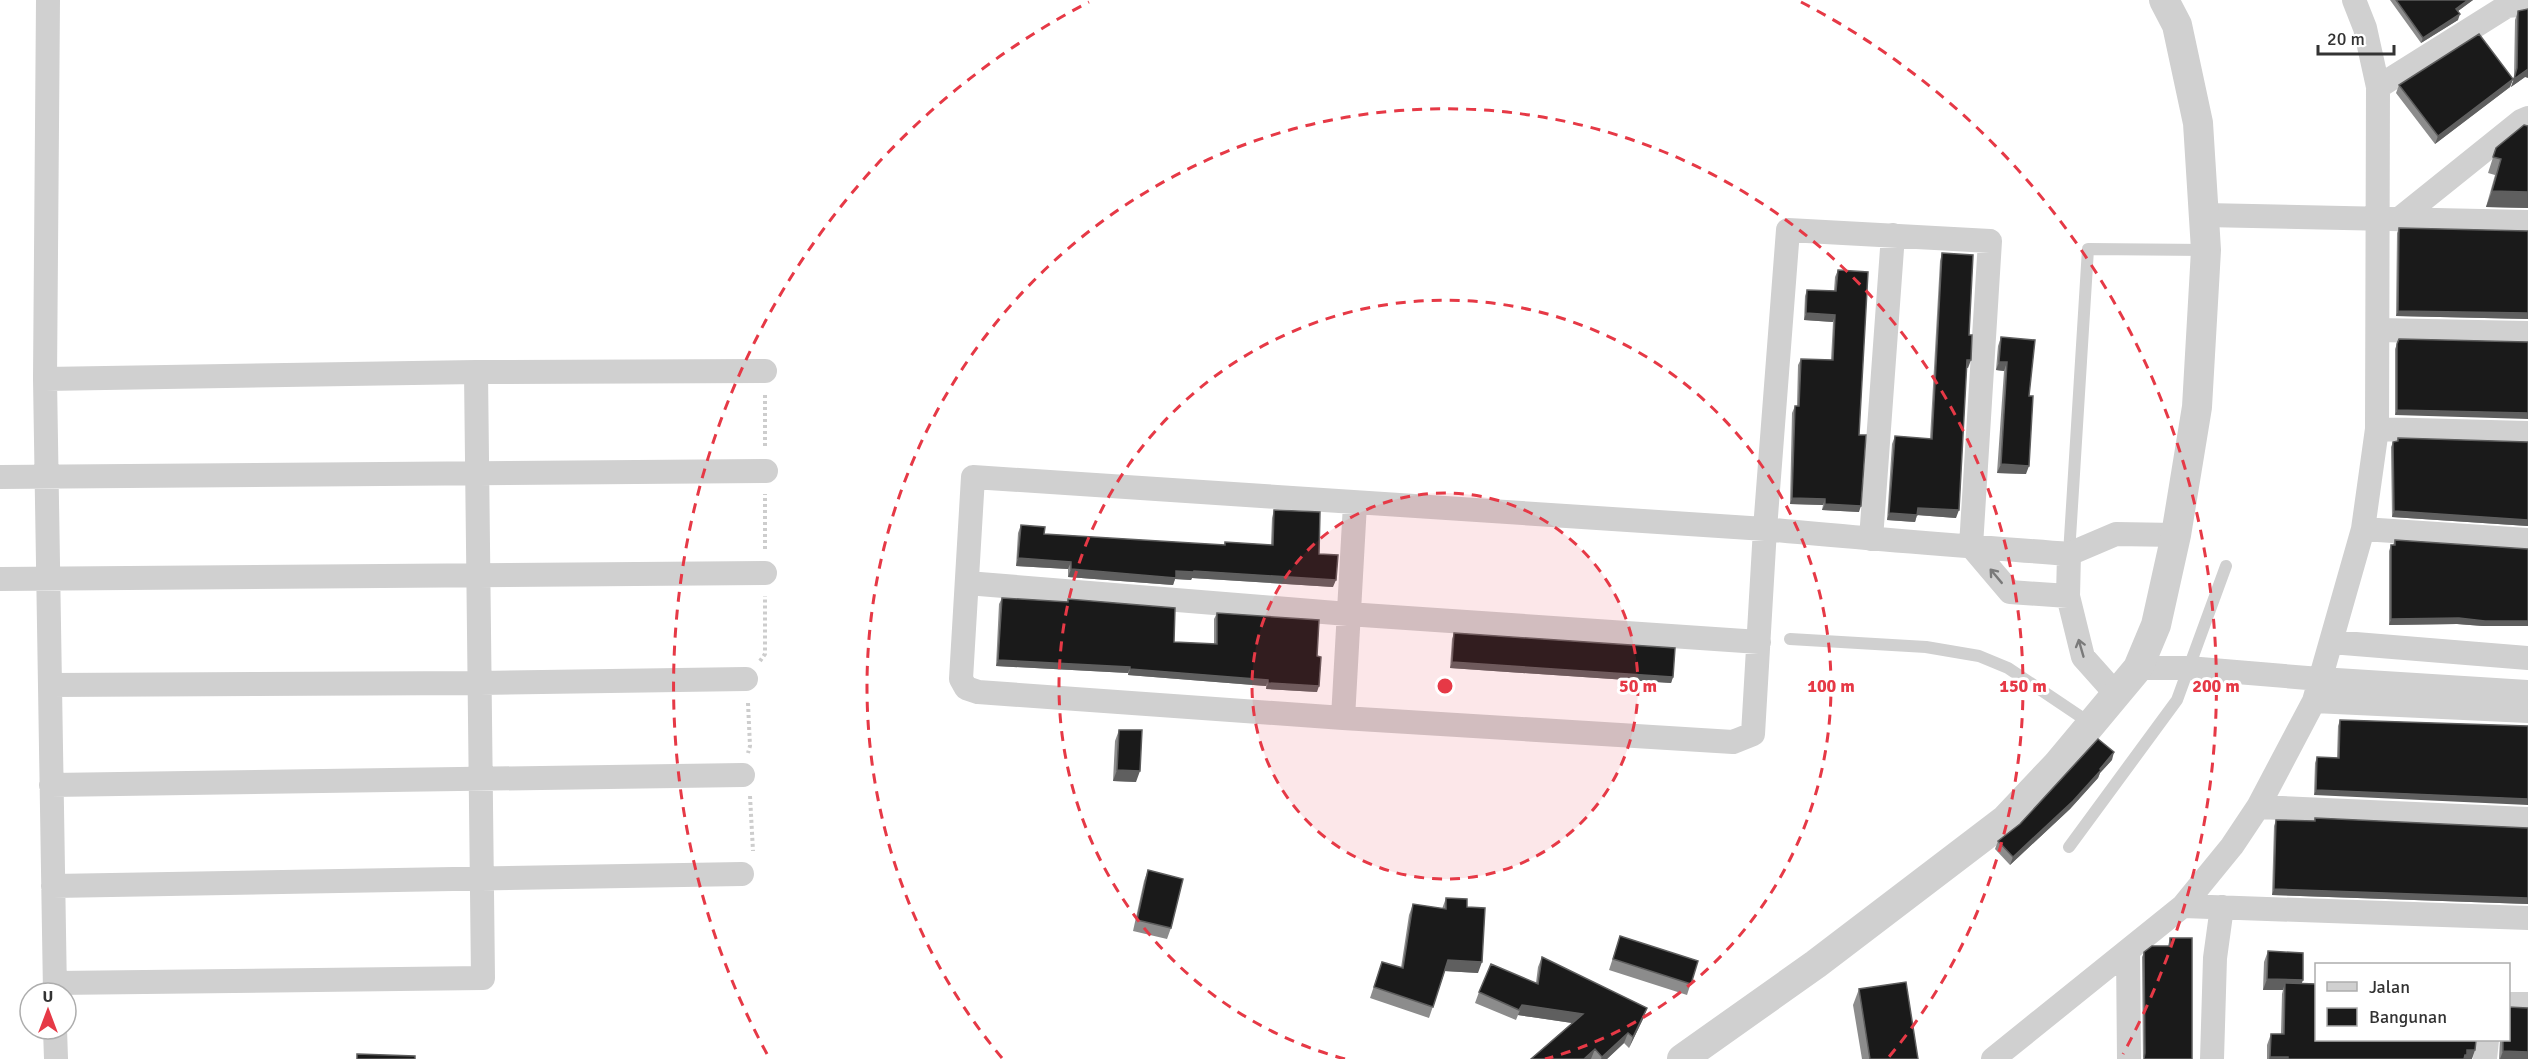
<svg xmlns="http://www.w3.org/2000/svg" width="2528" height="1059" viewBox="0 0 2528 1059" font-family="Signika,sans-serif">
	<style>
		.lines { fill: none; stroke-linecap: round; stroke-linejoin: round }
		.path { stroke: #cdcdcd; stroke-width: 4; stroke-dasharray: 3 3; stroke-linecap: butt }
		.service { stroke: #d0d0d0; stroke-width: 12 }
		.minor { stroke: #d0d0d0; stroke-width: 24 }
		.tertiary { stroke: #d0d0d0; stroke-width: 30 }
		.wall { fill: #8c8c8c }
		.shaded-wall { fill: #5f5f5f }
		.building { fill: #1a1a1a; stroke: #5f5f5f; stroke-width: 1.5 }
		.oneway { stroke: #7a7a7a }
		.ring { fill: none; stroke: #e63946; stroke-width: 3; stroke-dasharray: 10 8 }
		.centre { fill: #e63946; stroke: #fff; stroke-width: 3 }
		.ring-label { font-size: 18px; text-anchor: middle; font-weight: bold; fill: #e63946; stroke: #fff; stroke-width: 6; stroke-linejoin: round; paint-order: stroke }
	</style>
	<rect width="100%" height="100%" fill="#fff"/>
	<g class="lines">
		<path class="path" d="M765 395V447
			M765 549V494
			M760 661 765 654V596
			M748 703 750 746 748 753
			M750 796 753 851"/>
		<path class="service" d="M2069 554 2088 249 2206 250
			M1790 639 1926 647 1979 656 2008 668 2090 723
			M2069 847 2177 700 2226 566"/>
		<path class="minor" d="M48 0 45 379 55 993
			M2378 87 2507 6 2528 4
			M2205 215 2528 222
			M2399 219 2521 121 2528 118
			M2378 330 2528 333
			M45 379 476 372 765 371
			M2377 429 2528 433
			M0 477 766 471
			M2363 529 2528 540
			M1871 539 1893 235
			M0 579 765 573
			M967 583 1348 614 1759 642
			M2068 596 2010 592 1971 546 1990 241 1788 230 1765 529 1753 734 1733 742 1343 718 978 692 966 688 961 679 973 477 1765 529C1866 539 1968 546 2069 554
			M2331 642 2528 658
			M2138 668H2188L2320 679 2528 692
			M50 685 480 683 746 679
			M2116 694 2083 657 2068 596 2069 554 2116 534 2176 535
			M2314 701 2528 711
			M1343 718 1355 504
			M51 785 743 775
			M2258 807 2528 819
			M53 886 742 874
			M2183 906 2528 918
			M2128 951 2129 1059
			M55 983 483 978 476 372
			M2508 1004H2528
			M55 1029 56 1059
			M1993 1059 2183 906 2232 846 2258 807 2314 701 2363 529 2377 429 2378 87 2365 28 2354 0
			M2212 1059 2215 958 2222 907
			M2485 1059 2487 1040"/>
		<path class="tertiary" d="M1682 1059 1816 964 2005 820 2057 765 2138 668 2156 625 2176 535 2197 407 2206 250 2198 123 2177 25 2164 0"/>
	</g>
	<path class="wall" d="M2390 0H2473L2458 11V20L2421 43Z
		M2518 11 2525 77 2511 87 2514 77 2515 20Z
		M2513 79 2510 87 2435 144 2396 93 2399 85Z
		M2528 126V208L2486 207 2495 175 2488 173 2496 148Z
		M2399 228 2528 231V319L2396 316 2397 233Z
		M1942 253 1968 368 1966 367 1956 518 1917 515 1915 522 1887 520 1892 444 1895 436 1930 439 1940 261Z
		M1838 270 1859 435V512L1822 510 1823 505 1790 504 1792 413 1795 406H1797L1798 365 1801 359 1831 360 1833 322 1804 320 1805 296 1807 290 1834 291 1835 277Z
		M2001 337 2029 396 2026 474 1997 473 2004 371 1996 370 1998 346Z
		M2399 339 2528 342 2395 415V349Z
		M2398 438 2528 442V526L2392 517 2391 447 2393 442 2397 441Z
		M1274 510 1319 554 1333 587 1192 578 1191 580 1175 579 1173 585 1068 577V569L1016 566 1018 533 1021 525 1044 534 1224 545 1225 542 1271 545 1272 518Z
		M2395 540 2483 626 2457 624 2389 625V551L2391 545H2393Z
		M1002 598 1067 602 1068 599 1174 642 1214 644V619L1217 613 1317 656V692L1266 689V686L1128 675V673L996 666 999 604Z
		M1454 633 1673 677 1671 683 1450 668 1452 639Z
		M2340 720 2528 726 2314 795 2315 763 2317 757 2337 758 2338 726Z
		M1119 730 1136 782 1113 781 1115 741Z
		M2112 760 2100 773 2098 778 2070 809 2010 865 1995 849 1998 841Z
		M2315 818 2528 828V904L2272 895 2274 826 2276 820 2314 821Z
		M1148 870 1171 928 1167 939 1133 931 1144 881Z
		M1446 898 1467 907 1478 973 1445 971 1429 1018 1370 998 1382 962 1401 968 1409 915 1413 904 1442 909Z
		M1620 936 1698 961 1687 995 1609 970Z
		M2170 938H2192L2143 1059 2142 957 2144 952 2168 946Z
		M2268 951 2301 984 2472 1059H2267V1045L2271 1034H2281L2282 994 2283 990H2263L2264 962Z
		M1542 957 1647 1008 1643 1019 1629 1048 1624 1043 1607 1059H1531L1572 1023 1518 1015 1516 1020 1475 1003 1479 992 1536 983 1538 967Z
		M1859 989 1918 1059H1862L1853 1005Z
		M2500 1040H2508L2528 1059H2499Z"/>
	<path class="shaded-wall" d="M2468 0H2473L2454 14 2456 9Z
		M2460 14 2458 20 2421 43 2423 38Z
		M2528 69V78L2525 77 2511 87 2514 79Z
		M2513 79 2510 87 2435 144 2438 136Z
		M2492 191 2528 192V208L2486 207Z
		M2398 311 2528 313V319L2396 316Z
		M1806 313 1835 315 1833 322 1804 320Z
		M1967 360H1971L1968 368 1964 367Z
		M1999 362H2007L2004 371 1996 370Z
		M2397 410 2528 413V419L2395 415Z
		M2001 464 2029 466 2026 474 1997 473Z
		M1792 498 1825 499 1823 505 1790 504Z
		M1825 504 1861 506 1859 512 1822 510Z
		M1918 508 1959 510 1956 518 1917 515 1915 522 1887 520 1889 513Z
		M2394 511 2528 520V526L2392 517Z
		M1018 558 1071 562 1068 569 1016 566Z
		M1071 569 1176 571H1194L1336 580 1333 587 1192 578 1191 580 1175 579 1173 585 1068 577Z
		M2459 618 2528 621V626H2483L2457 624 2389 625 2391 619Z
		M998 660 1130 667 1128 673 996 666Z
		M1452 662 1673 677 1671 683 1450 668Z
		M1130 669 1268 680 1266 686 1128 675Z
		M1268 683 1319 686 1317 692 1266 689Z
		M2114 752 2112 760 2100 773 2098 778 2070 809 2010 865 2013 857 2100 769Z
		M1117 770 1140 771 1136 782 1113 781Z
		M2316 790 2528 799V805L2314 795Z
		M2274 889 2528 898V904L2272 895Z
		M1448 960 1482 962 1478 973 1444 971Z
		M2267 979 2303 980 2299 991 2285 983 2283 990H2263Z
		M1522 1005 1583 1014 1579 1024 1518 1015 1516 1020Z
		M1647 1008 1643 1019 1629 1048 1633 1037Z
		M1628 1033 1624 1043 1607 1059H1601L1602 1057Z
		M1595 1049 1591 1059H1584Z
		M2467 1050H2475L2472 1059H2463Z
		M2503 1051 2528 1052V1059H2500Z
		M2270 1057H2288V1059H2269Z"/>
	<path class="building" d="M2396 0H2468L2456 9 2460 14 2423 38Z
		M2528 9V69L2514 79 2517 68 2518 11Z
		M2479 34 2513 79 2438 136 2399 85Z
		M2524 125 2528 126V192L2492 191 2501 159 2493 157 2496 148Z
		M2399 228 2528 231V313L2398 311Z
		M1942 253 1973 255 1969 335H1972L1971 360H1967L1959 510 1918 508 1917 515 1889 513 1895 436 1932 439Z
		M1838 270 1868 272 1859 435H1866L1861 506 1825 504V499L1792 498 1795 406H1799L1801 359 1833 360 1835 315 1806 313 1807 290 1836 291Z
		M2001 337 2035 340 2029 396H2033L2029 466 2001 464 2007 362H1999Z
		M2399 339 2528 342V413L2397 410V344Z
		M2398 438 2528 442V520L2394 511 2393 442 2398 441Z
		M1274 510 1320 512 1319 554 1338 555 1336 580 1194 571V572L1176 571V578L1071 569V562L1018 558 1021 525 1045 527 1044 534 1225 545V542L1273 545Z
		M2395 540 2528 549V621H2485L2459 618 2391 619V545H2395Z
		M1002 598 1068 602V599L1175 608 1174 642 1217 644V613L1319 620 1317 656 1321 657 1319 686 1268 683V680L1130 669V667L998 660Z
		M1454 633 1675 648 1673 677 1452 662Z
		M2340 720 2528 726V799L2316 790 2317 757 2339 758Z
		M1119 730H1142L1140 771 1117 770Z
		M2098 739 2114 752 2100 769 2101 770 2073 801 2013 857 1998 841 2020 824Z
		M2315 818 2528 828V898L2274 889 2276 820 2315 821Z
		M1148 870 1183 879 1171 928 1137 920Z
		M1446 898 1467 899V907L1485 908 1482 962 1448 960 1433 1007 1374 987 1382 962 1403 968 1413 904 1446 909Z
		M1620 936 1698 961 1691 984 1613 959Z
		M2170 938H2192V1059H2144L2145 1053 2144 952 2152 946H2170Z
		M2268 951 2303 953V980L2267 979Z
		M1542 957 1647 1008 1633 1037 1628 1033 1602 1057 1595 1049 1584 1059H1531L1583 1014 1522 1005 1519 1010 1479 992 1491 964 1538 984Z
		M1906 982 1918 1059H1870L1859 989Z
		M2285 983 2316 984V1040H2476L2475 1050H2467V1055H2465L2464 1059H2288V1057H2270L2271 1034H2284Z
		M2508 1007 2528 1008V1052L2503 1051V1040H2508Z
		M357 1054 415 1056V1059H357Z"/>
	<defs><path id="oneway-shaft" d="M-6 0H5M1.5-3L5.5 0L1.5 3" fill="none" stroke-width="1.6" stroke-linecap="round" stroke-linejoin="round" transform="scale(1.5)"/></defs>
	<g class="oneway">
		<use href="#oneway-shaft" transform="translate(1996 576) rotate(-130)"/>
		<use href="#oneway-shaft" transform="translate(2081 648) rotate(-106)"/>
	</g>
	<circle cx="1445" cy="686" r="193" fill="#e63946" fill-opacity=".12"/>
	<g class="ring">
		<circle cx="1445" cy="686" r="193"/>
		<path d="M1345 1059A386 386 0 1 1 1545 1059"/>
		<path d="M1002 1058A578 578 0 1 1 1888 1058"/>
		<path d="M767 1054A771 771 0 0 1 1089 2M1801 2A771 771 0 0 1 2123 1054"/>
	</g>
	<circle cx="1445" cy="686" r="9" class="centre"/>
	<g class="ring-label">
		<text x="1638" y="692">50 m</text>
		<text x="1831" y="692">100 m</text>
		<text x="2023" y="692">150 m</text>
		<text x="2216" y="692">200 m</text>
	</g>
	<rect x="2315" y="963" width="195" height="78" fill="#ffffff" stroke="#adadad" stroke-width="1.5"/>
	<rect x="2327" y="982" width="30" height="9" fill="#d0d0d0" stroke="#adadad" stroke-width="1.5"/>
	<text x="2369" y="993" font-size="18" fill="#333333">Jalan</text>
	<rect x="2327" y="1008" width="30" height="18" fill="#1a1a1a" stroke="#adadad" stroke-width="1.5"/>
	<text x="2369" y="1023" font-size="18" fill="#333333">Bangunan</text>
	<g transform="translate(48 1011)"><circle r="28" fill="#ffffff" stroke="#adadad" stroke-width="1.5"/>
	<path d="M0-4.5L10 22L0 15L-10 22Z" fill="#e63946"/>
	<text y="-9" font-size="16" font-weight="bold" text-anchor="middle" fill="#333333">U</text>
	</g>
	<path d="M2318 45v9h76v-9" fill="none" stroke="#333333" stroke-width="3"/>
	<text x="2327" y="45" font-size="18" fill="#333333" stroke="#ffffff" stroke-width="4.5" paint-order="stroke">20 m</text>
</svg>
